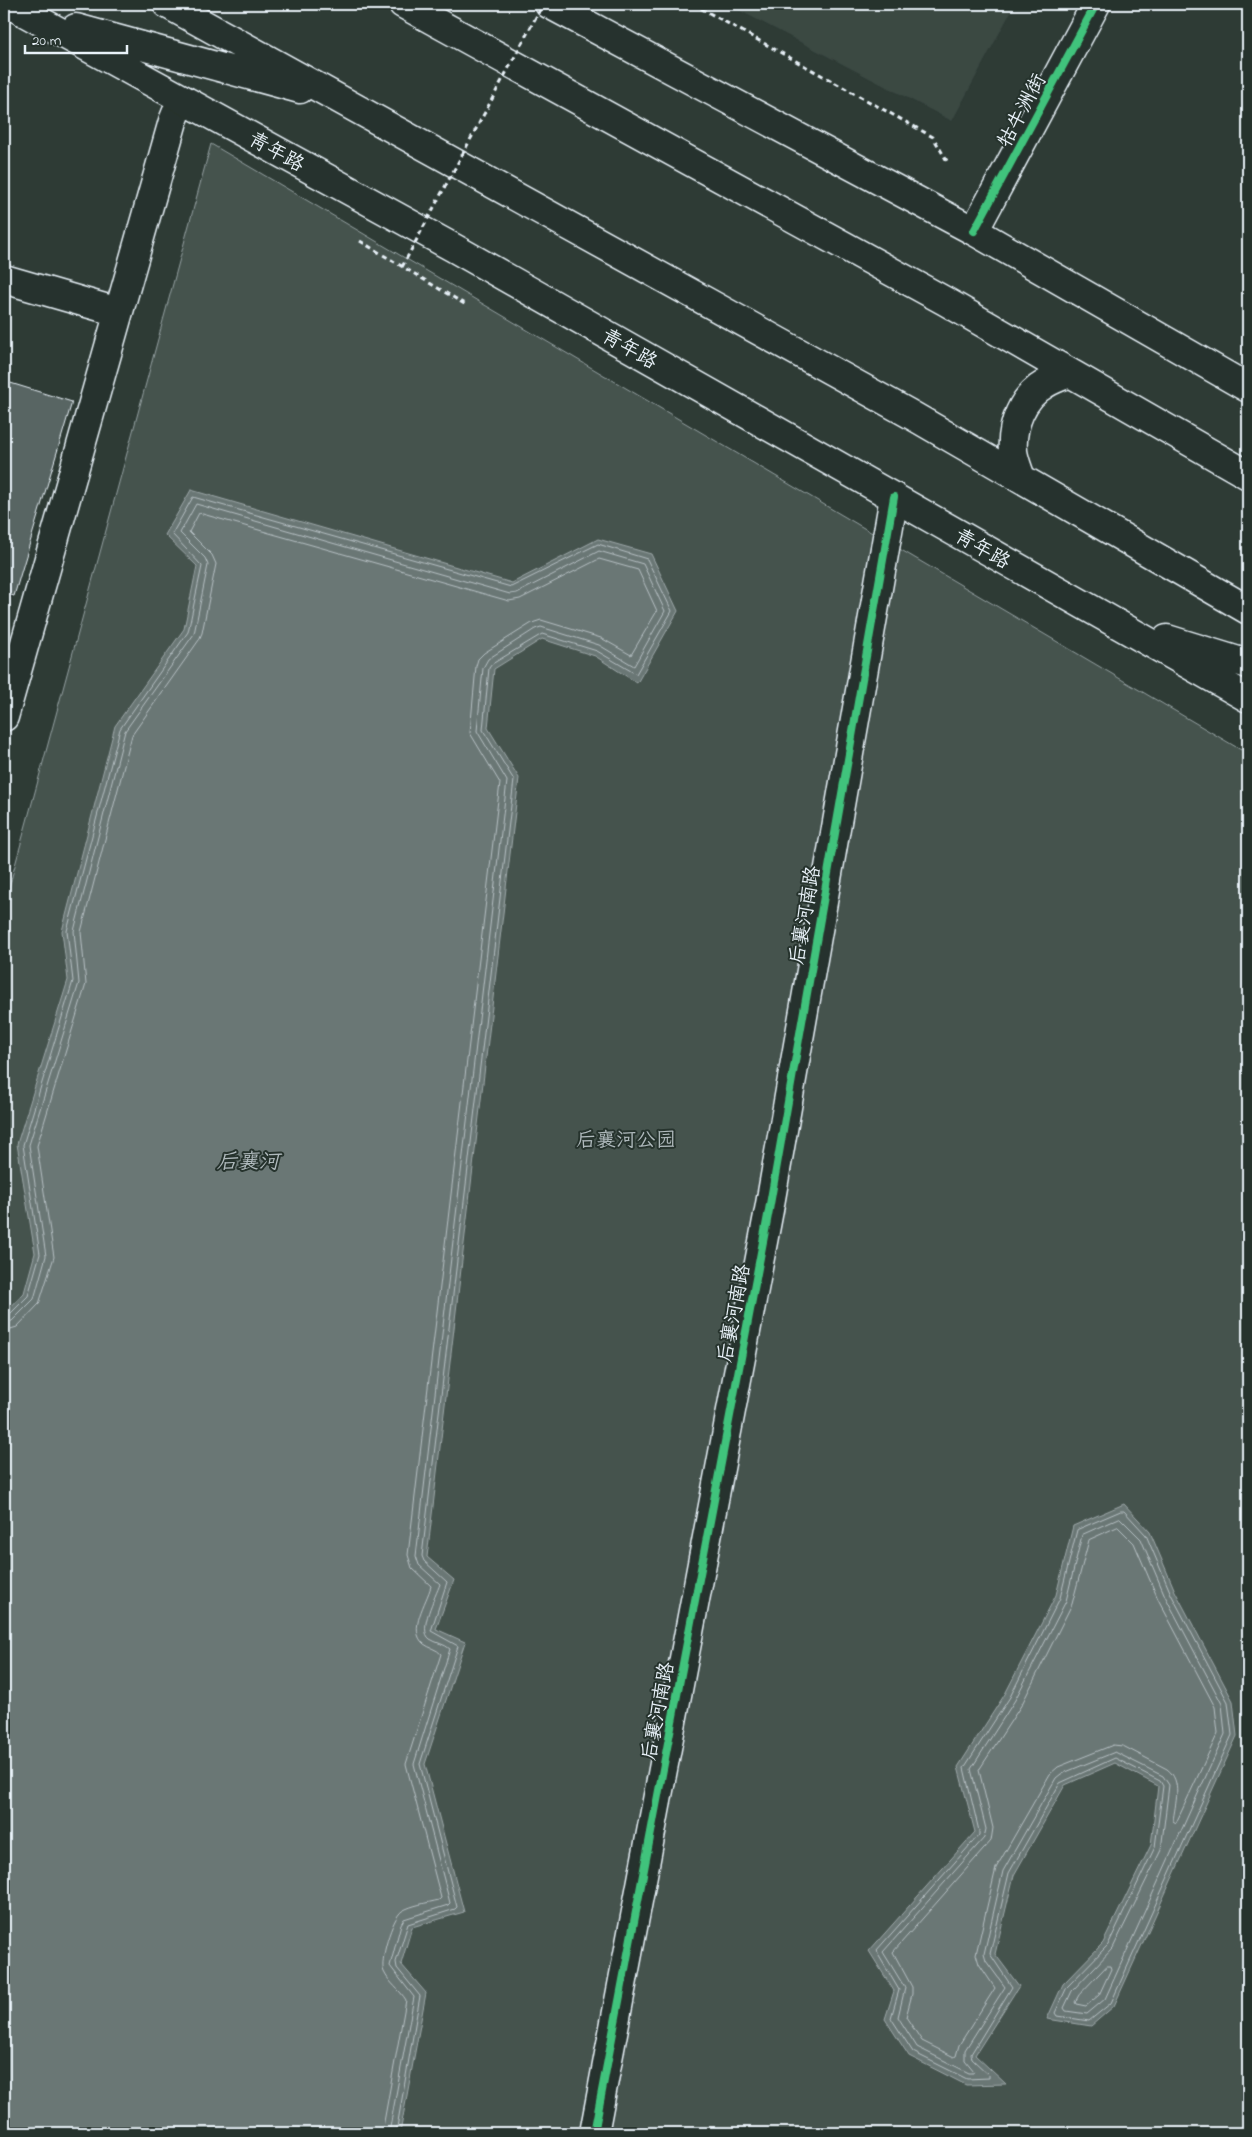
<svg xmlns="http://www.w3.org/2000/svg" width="1252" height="2137" viewBox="0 0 1252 2137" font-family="'Indie Flower','LXGW WenKai TC',sans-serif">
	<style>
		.built { fill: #3b4843 }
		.green { fill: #45524e; stroke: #96a2a3 }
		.water { fill: #6b7775; stroke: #9da8a9 }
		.shadow { fill: #0007 }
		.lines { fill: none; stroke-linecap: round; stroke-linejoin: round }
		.shore { stroke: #b6c0c4; stroke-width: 1 }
		.building { fill: #596563; stroke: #e8f1f8 }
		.minor-casing { stroke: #e8f1f8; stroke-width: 31 }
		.major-casing { stroke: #e8f1f8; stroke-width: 31 }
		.path { stroke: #e8f1f8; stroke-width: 3; stroke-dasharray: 5 4; stroke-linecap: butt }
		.minor { stroke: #26332d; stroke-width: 28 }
		.major { stroke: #26332d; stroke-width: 28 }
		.path-bridge { stroke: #e8f1f8; stroke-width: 3; stroke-dasharray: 5 4; stroke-linecap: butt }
		.cycleway-casing { stroke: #26332d; stroke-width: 11 }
		.cycleway { stroke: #40c37c; stroke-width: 8 }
		.labels { text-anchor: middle; stroke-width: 4; stroke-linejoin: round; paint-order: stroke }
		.street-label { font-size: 20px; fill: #e8f1f8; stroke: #26332d }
		.park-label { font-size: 20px; fill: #afb9bc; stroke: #26332d }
		.water-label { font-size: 21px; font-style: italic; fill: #b0babd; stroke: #26332d }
	</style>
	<rect width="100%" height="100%" fill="#2e3b35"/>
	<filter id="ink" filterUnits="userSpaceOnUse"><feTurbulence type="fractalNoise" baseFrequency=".02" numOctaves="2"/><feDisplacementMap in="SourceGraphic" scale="10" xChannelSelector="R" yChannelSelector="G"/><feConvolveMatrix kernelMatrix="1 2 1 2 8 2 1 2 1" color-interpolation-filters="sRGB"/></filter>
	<g filter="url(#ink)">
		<path class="built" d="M727 4H1015L952 121Z"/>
		<path class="green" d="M211 144 1248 754V2133H4V906Z"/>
		<path class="water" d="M191 490 512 583 598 539 651 554 678 611 637 683 595 656 542 639 494 669 488 728 519 778 427 1557 454 1580 436 1629 465 1642 425 1764 464 1912 412 1927 401 1964 426 1993 400 2133H4V1314L24 1293 35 1253 17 1144 68 980 62 931 115 726 184 629 197 566 165 535Z
			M1124 1504 1150 1532 1175 1591 1233 1701 1237 1736 1114 2006 1091 2026 1047 2019 1063 1984 1103 1943 1151 1845 1158 1786 1115 1763 1065 1785 1014 1875 995 1954 1019 1986 975 2055 1006 2084 966 2085 909 2056 885 2019 894 1991 869 1951 975 1832 958 1767 1005 1694 1056 1595 1073 1526Z"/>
		<path class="shadow" d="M4 383 70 403 13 596 4 605Z"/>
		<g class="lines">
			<path class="shore" d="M4 1317 9 1315 28 1296 40 1254 23 1145 73 981 67 931 120 729 188 632 202 566 172 534 193 497 511 587 598 544 647 559 672 611 636 674 597 651 542 634 492 664 489 668 483 730 514 780 422 1556 424 1561 447 1582 431 1631 458 1646 420 1764 457 1907 455 1909 408 1924 396 1962 397 1968 420 1996 396 2133
				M4 1323 12 1321 34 1299 46 1256 29 1145 79 983 74 931 125 731 194 634 208 565 205 558 180 533 196 504 510 594 517 593 599 551 643 564 665 611 634 666 599 645 541 627 535 629 488 659 483 668 477 731 507 781 416 1556 419 1565 440 1584C436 1596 417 1630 430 1639 436 1643 445 1644 450 1649L414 1764 450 1903 448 1905 404 1919 401 1924 390 1966 414 1997 389 2133
				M4 1331 17 1327 39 1304 54 1257 37 1146 86 984 81 932 132 735 199 640 202 633 216 564 212 555 189 532 199 513 509 601 520 599 599 559 638 570 657 611 631 655 601 638 541 620 532 623 484 653 478 659 476 666 470 733 500 783 408 1555 412 1568 431 1586C427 1602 407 1630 424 1644 429 1648 437 1649 441 1654L406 1764 441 1898 439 1900C427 1903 412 1905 402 1911 392 1918 379 1962 384 1972 389 1983 400 1990 406 2000L382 2133
				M1121 1511H1124L1146 1535 1171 1594 1228 1702 1232 1735 1111 2003 1089 2021 1057 2016 1055 2013 1067 1987 1108 1945 1155 1847 1163 1786 1160 1781 1115 1758 1060 1783 1009 1873 990 1954 1012 1987 971 2054 972 2059 989 2075V2078L967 2079 913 2052 891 2018 899 1990 876 1951 979 1835V1831L964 1768 1010 1697 1060 1598 1077 1530Z
				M1120 1518 1141 1539 1165 1596 1222 1704 1225 1734 1105 1999 1087 2014 1066 2011 1064 2008 1072 1991 1113 1948 1161 1850 1169 1785 1163 1776 1115 1752 1061 1774 1056 1778 1003 1871 984 1954 986 1961 1005 1987 965 2050V2060L974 2071 973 2073H969L917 2047 898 2017 905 1988 883 1952 984 1838 986 1829 971 1769 1015 1700 1066 1601 1082 1535Z
				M1118 1527 1134 1543 1158 1599 1215 1707 1218 1733 1176 1823 1173 1821C1175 1804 1183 1781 1167 1769L1123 1746 1113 1745 1058 1767 1050 1774 996 1868 976 1954 979 1964 995 1988 959 2045 956 2056 954 2057 922 2041 906 2017 912 1994V1987L893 1952 991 1841 993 1828 979 1770 1022 1704 1072 1604 1089 1540Z
				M1107 1966H1110L1111 1969 1099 1995 1086 2006 1076 2004 1075 2002 1079 1995Z"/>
		</g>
		<path class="building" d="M4 381 72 402 14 596 4 593Z"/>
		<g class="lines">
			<defs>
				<path id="minor" d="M974 231 1096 4
					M4 279 118 312
					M4 717 173 121 182 99
					M594 2133 769 1210 894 497"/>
				<path id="major" d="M9 4 454 248 1248 698
					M167 4 908 413 1248 610
					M403 4 945 301 1248 475
					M549 4 974 231 1248 388
					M76 28 300 89
					M1021 478C1018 469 1014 460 1013 451 1011 426 1022 397 1045 384 1053 379 1062 376 1070 373
					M1167 639 1248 664"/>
			</defs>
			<use href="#minor" class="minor-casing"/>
			<use href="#major" class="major-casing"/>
			<path class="path" d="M693 4 933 137 947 161
				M360 241 466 305"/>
			<use href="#minor" class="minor"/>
			<use href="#major" class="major"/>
			<path class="path-bridge" d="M402 267 543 4"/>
			<defs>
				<path id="cycleway" d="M974 231 1096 4
					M594 2133 769 1210 894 497"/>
			</defs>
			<use href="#cycleway" class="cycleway-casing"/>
			<use href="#cycleway" class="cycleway"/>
		</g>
	</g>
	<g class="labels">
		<g class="street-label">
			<text transform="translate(1021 110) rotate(-62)" y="7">牯牛洲街</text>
			<text transform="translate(277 151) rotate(29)" y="7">青年路</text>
			<text transform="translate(630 348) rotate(30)" y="7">青年路</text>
			<text transform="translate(983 548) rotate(30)" y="7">青年路</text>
			<text transform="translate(804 915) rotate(-80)" y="7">后襄河南路</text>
			<text transform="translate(733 1313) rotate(-79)" y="7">后襄河南路</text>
			<text transform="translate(657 1711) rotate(-79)" y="7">后襄河南路</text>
		</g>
		<g class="park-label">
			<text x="626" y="1146">后襄河公园</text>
		</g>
		<g class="water-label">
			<text x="248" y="1168">后襄河</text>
		</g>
	</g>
	<rect width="1252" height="2137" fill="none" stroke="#26332d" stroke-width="20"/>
	<rect x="10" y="10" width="1232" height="2117" fill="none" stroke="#e8f1f8" stroke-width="2" filter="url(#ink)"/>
	<path d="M25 45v8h102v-8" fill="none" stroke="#e8f1f8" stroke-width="2.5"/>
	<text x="32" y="45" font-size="15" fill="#e8f1f8" stroke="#26332d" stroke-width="4" paint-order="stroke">20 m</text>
</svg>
